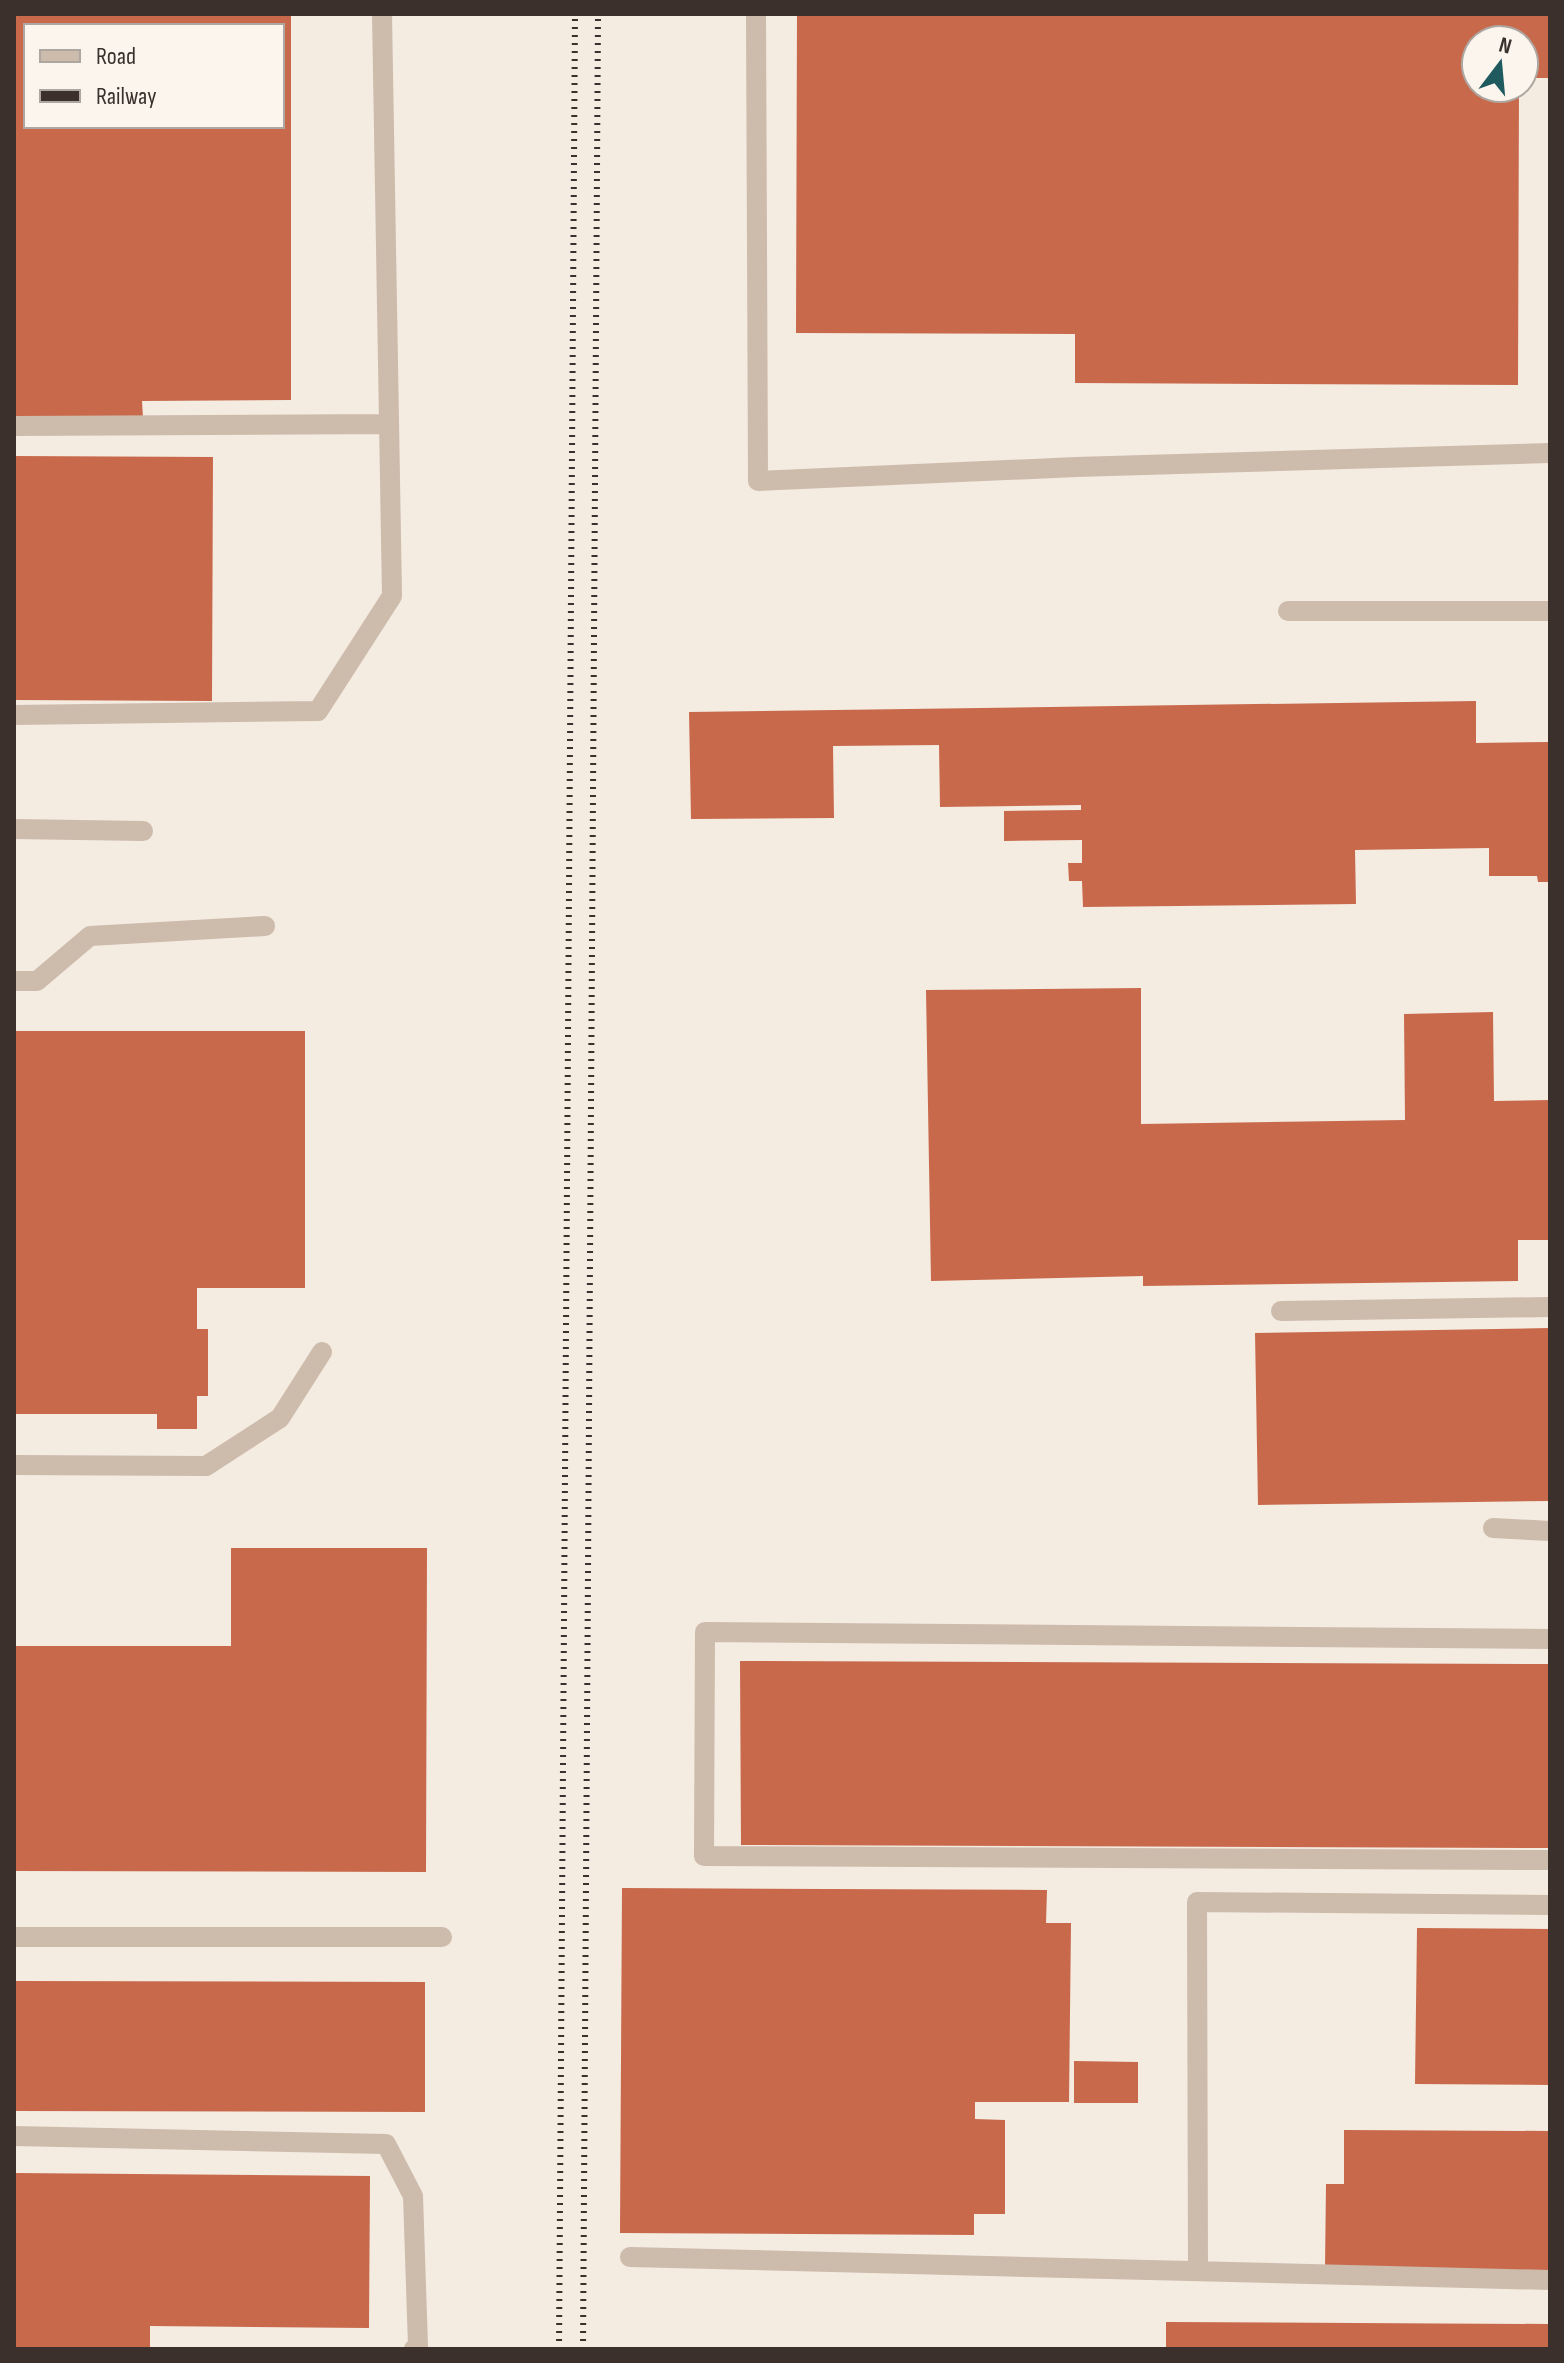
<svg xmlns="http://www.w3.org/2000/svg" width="1564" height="2363" viewBox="0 0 1564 2363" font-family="'Sofia Sans Condensed',sans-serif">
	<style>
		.building { fill: #c8694b; fill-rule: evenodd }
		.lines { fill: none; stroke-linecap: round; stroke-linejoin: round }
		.minor { stroke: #cdbbac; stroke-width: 20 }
		.rail { stroke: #3b302b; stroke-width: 6; stroke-dasharray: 2 6; stroke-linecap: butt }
	</style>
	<rect width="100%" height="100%" fill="#f4ebe1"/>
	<path class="building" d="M14 14H291V400L142 401 143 418 14 419ZM26 26H282V126H26Z
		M797 14H1550V78H1524V40H1476V88H1519L1518 385 1075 383V334L796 333Z
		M14 456 213 457 212 701 14 700Z
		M1476 701V743L1550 742V882H1538L1537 876H1489V848L1355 850 1356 904 1083 907 1082 881H1069L1068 863H1082V840L1004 841V811L1081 810V805L940 807 939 745 833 746 834 818 691 819 689 712Z
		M1141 988V1124L1405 1120 1404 1014 1493 1012 1494 1101 1550 1100V1240H1518V1281L1143 1286V1276L931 1281 926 990Z
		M14 1031H305V1288H197V1329H208V1396H197V1429H157V1414H14Z
		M1550 1328V1501L1258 1505 1255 1333Z
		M231 1548H427L426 1872 14 1871V1646H231Z
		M740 1661 1550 1664V1848L741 1845Z
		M622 1888 1047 1890 1046 1923H1071L1069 2102H975V2119L1005 2120V2214H974V2235L620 2233Z
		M1417 1928 1550 1929V2085L1415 2084Z
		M14 1981 425 1982V2112L14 2111Z
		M1074 2061 1138 2062V2103H1074Z
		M1344 2130 1550 2131V2272L1325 2268 1326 2184H1344Z
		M14 2173 370 2176 369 2328 150 2326V2349H14Z
		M1166 2322 1550 2324V2349H1166Z"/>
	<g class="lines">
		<path class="minor" d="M756 14 758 481 1076 467 1550 453
			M14 426 389 424
			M1288 611H1550
			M14 715 318 711 392 596 382 14
			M14 829 143 831
			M14 981H37L90 936 265 926
			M1281 1311 1550 1307
			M14 1465 206 1466 280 1418 322 1352
			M1493 1528 1550 1531
			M1550 1639 705 1632 704 1856 1550 1860
			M14 1937H442
			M14 2136 386 2144 413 2196 418 2346 414 2349
			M630 2257 1550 2280
			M1198 2271 1197 1902 1550 1905"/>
		<path class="rail" d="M559 2349 575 14
			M583 2349 598 14"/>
	</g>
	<rect width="1564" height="2363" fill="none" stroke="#3b302b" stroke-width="32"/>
	<rect x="24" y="24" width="260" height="104" fill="#fbf5ee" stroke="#aea6a0" stroke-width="2"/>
	<rect x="40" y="50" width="40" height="12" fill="#cdbbac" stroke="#aea6a0" stroke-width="2"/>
	<text x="96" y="64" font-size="24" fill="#3b302b">Road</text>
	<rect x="40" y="90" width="40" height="12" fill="#3b302b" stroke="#aea6a0" stroke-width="2"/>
	<text x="96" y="104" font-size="24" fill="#3b302b">Railway</text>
	<g transform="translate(1500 64) rotate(16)"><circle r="38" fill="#fbf5ee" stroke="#aea6a0" stroke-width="2"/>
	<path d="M0-6L14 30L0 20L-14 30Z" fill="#1f5a5e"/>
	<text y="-12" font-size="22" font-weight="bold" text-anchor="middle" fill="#3b302b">N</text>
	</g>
</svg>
